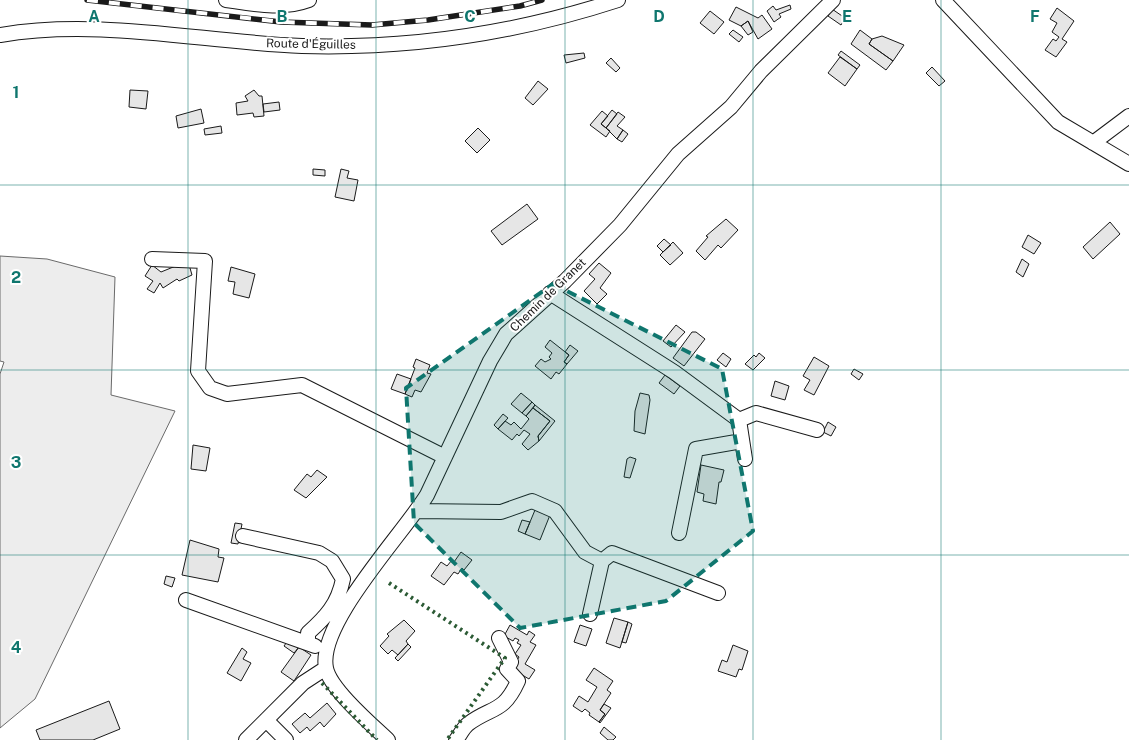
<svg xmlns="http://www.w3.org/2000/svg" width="1129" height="740" viewBox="0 0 1129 740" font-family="'Public Sans',sans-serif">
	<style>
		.built { fill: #ededed; stroke: #6a6a6a }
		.building { fill: #e6e6e6; stroke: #1a1a1a }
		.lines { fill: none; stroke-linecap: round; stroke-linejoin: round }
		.minor-casing { stroke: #1a1a1a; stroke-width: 16 }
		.minor { stroke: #fff; stroke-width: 14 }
		.rail-casing { stroke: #1a1a1a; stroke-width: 5.5 }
		.rail { stroke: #fff; stroke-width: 4; stroke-dasharray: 11; stroke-linecap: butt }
		.hedge { stroke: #2b5a34; stroke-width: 4; stroke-dasharray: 2.5 4; stroke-linecap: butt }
		.marked { fill: #0f766e; fill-opacity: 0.2; stroke: #0f766e; stroke-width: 4; stroke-dasharray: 10 6; stroke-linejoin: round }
		.grid { fill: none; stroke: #0f766e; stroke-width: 1; stroke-opacity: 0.55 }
		.labels { text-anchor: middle; stroke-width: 4; stroke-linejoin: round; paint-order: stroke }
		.street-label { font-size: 12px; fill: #1a1a1a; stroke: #fff }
		.grid-label { font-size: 16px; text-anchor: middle; font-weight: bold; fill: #0f766e; stroke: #fff; stroke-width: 4; stroke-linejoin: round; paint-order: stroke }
	</style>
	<rect width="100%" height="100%" fill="#fff"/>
	<path class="built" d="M0 256 47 259 115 277 111 395 175 411 35 699 0 728V374L4 362 0 361Z"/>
	<path class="building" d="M790 5 791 9 779 14 781 17 774 22 767 11 773 6 776 10Z
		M736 7 758 18 762 15 772 29 758 39 748 21 741 26 729 20Z
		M1057 8 1074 21 1062 39 1067 42 1056 57 1045 50 1053 39 1056 41 1059 37 1052 32 1057 23 1050 19Z
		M832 9 845 18 841 25 828 16Z
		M710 11 724 22 714 34 700 23Z
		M748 21 753 32 748 35 741 26Z
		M733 30 743 37 739 42 729 34Z
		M860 30 872 39 869 44 893 61 886 70 851 44Z
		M882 36 904 45 893 61 869 44 872 39Z
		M841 51 860 65 857 69 838 55Z
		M584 53 585 58 566 63 564 55Z
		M840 57 857 69 845 86 828 73Z
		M611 58 620 68 616 72 606 63Z
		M932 67 945 81 939 86 926 73Z
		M538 81 548 89 533 105 525 98Z
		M130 90 148 91 146 109 129 107Z
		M254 90 259 96H262L264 116 254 117 253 113 237 115 236 103 248 101 245 96Z
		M279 102 280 110 264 112 263 104Z
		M201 109 204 123 178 128 176 116Z
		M612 110 617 114 606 128 601 124Z
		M602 111 608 116 601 124 610 131 606 137 590 125Z
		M618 112 625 117 617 126 623 130 617 139 606 128Z
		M221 126 222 133 205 135 204 129Z
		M478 128 490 140 477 153 465 141Z
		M623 130 628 134 622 142 617 139Z
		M313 169 325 170V176L313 175Z
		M341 169 349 171 347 178 358 180 354 201 335 197Z
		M527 204 538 219 502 245 491 231Z
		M726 219 738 230 721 248 718 245 705 260 696 251 708 237 706 236Z
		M1110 222 1120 234 1093 259 1083 247Z
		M1028 235 1041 243 1034 254 1022 247Z
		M664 239 671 245 663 252 657 246Z
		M673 242 683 253 670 265 660 255Z
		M1022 259 1029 264 1023 277 1016 272Z
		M188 261 192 275 179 281 177 279 163 288 160 283 154 293 147 289 153 281 145 276 152 265 161 272Z
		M599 263 611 273 600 288 607 294 597 304 584 291 595 279 589 274Z
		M231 267 255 274 249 298 233 294 235 282 228 281Z
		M676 325 685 332 671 347 663 341Z
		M692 332H696L705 339 684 366 673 358Z
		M550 340 569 355 564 362 567 364 559 374 556 372 551 379 535 366 541 359 545 362 551 359 549 357 552 353 545 347Z
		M570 345 578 351 567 364 564 362 569 355 565 352Z
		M723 353 731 359 726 367 717 360Z
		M759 353 765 358 753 370 745 364 754 355 756 357Z
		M814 357 829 366 814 395 804 390 810 380 803 376Z
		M416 359 430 365 427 373 431 374 421 392 415 390 412 397 405 394 415 368 413 367Z
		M854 369 863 374 859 380 851 374Z
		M397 374 411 379 405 394 391 389Z
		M665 375 680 386 674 394 659 383Z
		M775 381 789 386 785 400 771 396Z
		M521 393 532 402 522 413 511 404Z
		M640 393 649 395 650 400 645 434 634 431 635 411Z
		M532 402 535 405 526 416 522 413Z
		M535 405 555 421 539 441 538 436 550 421 533 408Z
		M533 408 550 421 538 436 539 441 528 450 522 444 530 434 524 430 519 436 517 434 512 440 498 429 505 421 511 425 514 422 521 429 529 419 526 416Z
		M503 414 508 418 498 429 494 425Z
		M828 422 836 427 831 436 823 432Z
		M193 445 210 448 206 471 191 469Z
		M630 457 636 459 630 478 624 477 627 459Z
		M701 465 724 470 721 482H719L716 504 703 501 704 494 697 492Z
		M317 470 327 477 306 498 294 490 307 474 311 477Z
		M535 510 550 515 540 540 525 534Z
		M522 520 530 522 525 534 518 531Z
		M235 523 242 524 238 544 231 543Z
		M190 540 219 549 218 557 224 558 218 582 182 575Z
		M461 552 472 560 464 570 462 568 458 574 454 572 444 585 431 576 441 562 447 566 452 560 454 562Z
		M166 576 175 578 172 587 164 584Z
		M614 618 628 622 620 648 606 643Z
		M404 620 415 631 406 641 408 644 398 655 392 650 388 654 380 646 389 636 387 634Z
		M628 622 632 624 626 643 622 642Z
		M510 625 527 635 529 631 535 635 530 642 536 645 525 664 535 670 529 679 512 669 519 657 515 654 521 645 517 643 519 640 515 638 513 641 504 636Z
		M580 625 592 629 586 646 574 642Z
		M289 639 299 647 294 653 284 646Z
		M408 644 411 647 398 661 395 658Z
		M733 645 748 651 742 670 739 669 736 677 718 671 722 660 727 662Z
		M299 647 311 655 294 681 281 672Z
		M242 648 247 652 243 659 251 663 241 681 227 673Z
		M594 668 613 681 607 690 611 693 600 710 605 714 599 722 589 715 590 713 585 709 582 712 573 706 579 696 588 702 597 687 586 680Z
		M109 701 120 729 93 740H40L36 730Z
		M327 703 336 714 324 727 320 722 310 731 307 727 300 733 292 724 305 713 310 718Z
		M604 704 611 708 600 723 599 722 605 714 600 710Z
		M604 727 616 737 613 740H608L600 733Z"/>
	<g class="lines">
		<defs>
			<path id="minor" d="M226 0C254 4 282 10 309 0
				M943 0 1058 122 1129 164
				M0 35C99 18 202 42 302 46 408 49 517 33 618 0
				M1093 143 1129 116
				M152 259 205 261 198 371 210 388 227 394 302 385 445 457
				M550 293 674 372 739 420 756 413 817 430
				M739 420 745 459
				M417 511 501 512 532 501 555 511 585 552 602 561 590 614
				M679 533 696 449 742 441
				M243 536 319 553 332 561 343 579C338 604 326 617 308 633V643
				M602 561 612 553 718 593
				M186 600 315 646
				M266 720 286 740
				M246 740 303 683 326 668
				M388 740C372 725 330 689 326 668 317 624 403 534 427 495L490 361 506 334 565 281 620 225 678 154 731 107 761 71 833 0
				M456 740C460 735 463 728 468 724 492 706 503 714 518 681L507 669 511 662 499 638"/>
		</defs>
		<use href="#minor" class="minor-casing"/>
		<use href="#minor" class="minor"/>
		<defs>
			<path id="rail" d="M87 0 281 22 372 25 428 20 520 6 542 0"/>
		</defs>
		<use href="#rail" class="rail-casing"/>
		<use href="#rail" class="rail"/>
		<path class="hedge" d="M389 583 505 658 447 740
			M322 683 377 740"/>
	</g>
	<path class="marked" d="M553 284 722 369 753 531 666 601 520 628 414 523 406 388Z"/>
	<path class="grid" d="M188 0V740M376 0V740M565 0V740M753 0V740M941 0V740M0 185H1129M0 370H1129M0 555H1129"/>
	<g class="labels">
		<g class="street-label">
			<text transform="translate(311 44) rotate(1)" y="4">Route d'Éguilles</text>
			<text transform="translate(548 295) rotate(-44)" y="4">Chemin de Granet</text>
		</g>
	</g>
	<g class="grid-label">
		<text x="94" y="22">A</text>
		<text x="282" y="22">B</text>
		<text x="470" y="22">C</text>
		<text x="659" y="22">D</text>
		<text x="847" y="22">E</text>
		<text x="1035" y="22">F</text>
		<text x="16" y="98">1</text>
		<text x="16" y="283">2</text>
		<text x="16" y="468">3</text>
		<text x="16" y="653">4</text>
	</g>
</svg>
